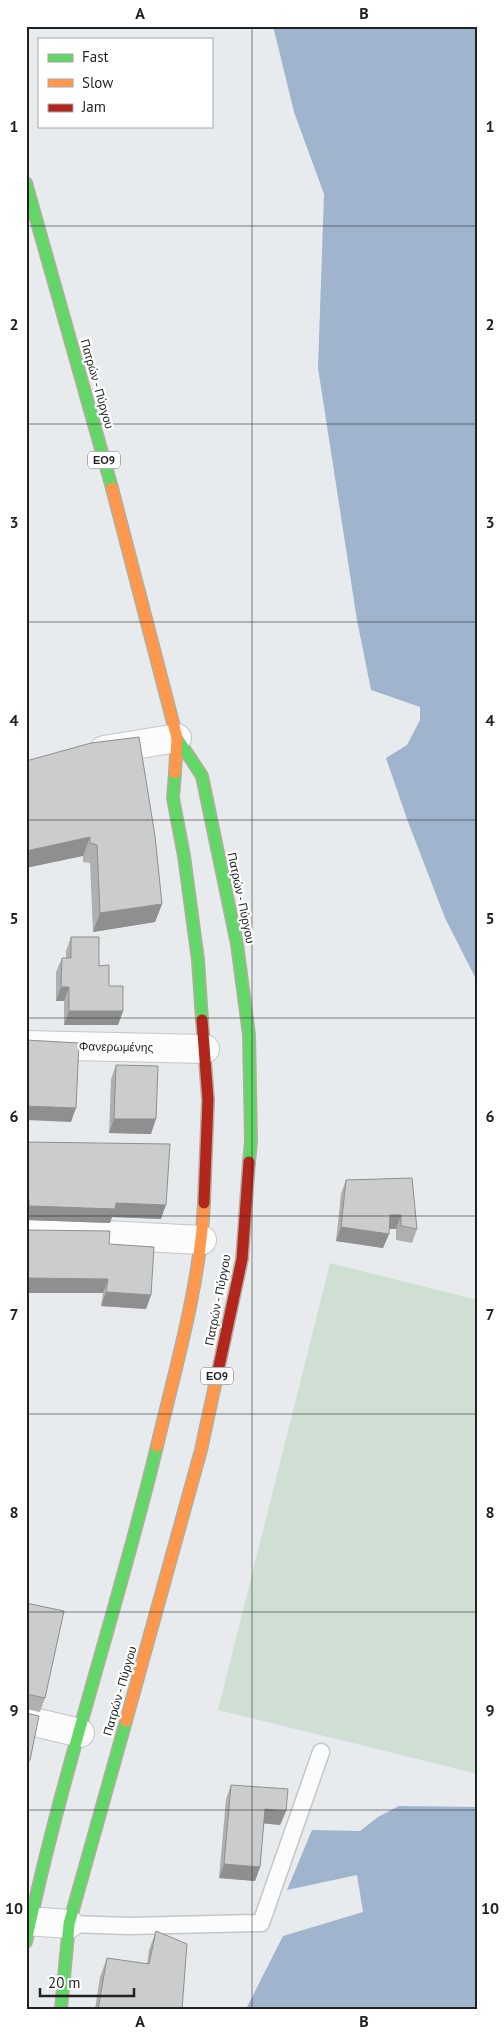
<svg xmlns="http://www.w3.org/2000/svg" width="504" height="2035" viewBox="0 0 504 2035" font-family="'PT Sans',sans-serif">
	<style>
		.green { fill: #cfdfd4 }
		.water { fill: #a0b4ce }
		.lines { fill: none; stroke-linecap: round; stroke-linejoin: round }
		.lane-casing { stroke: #c4c6c8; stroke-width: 19 }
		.street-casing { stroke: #c4c6c8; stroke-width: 30 }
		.fast-casing { stroke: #b2ae9e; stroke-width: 14 }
		.slow-casing { stroke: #b2ae9e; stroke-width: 14 }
		.jam-casing { stroke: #b2ae9e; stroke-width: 14 }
		.lane { stroke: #fcfcfc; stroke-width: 16 }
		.street { stroke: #fcfcfc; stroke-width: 28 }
		.fast { stroke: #63d668; stroke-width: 11 }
		.slow { stroke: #ff974d; stroke-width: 11 }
		.jam { stroke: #b3261e; stroke-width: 11 }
		.wall { fill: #afafaf }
		.shaded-wall { fill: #8e8f8f }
		.building { fill: #cbcccc; stroke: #8e8f8f }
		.grid { fill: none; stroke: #1f2122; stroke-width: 1; stroke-opacity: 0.55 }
		.labels { text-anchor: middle; stroke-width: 4.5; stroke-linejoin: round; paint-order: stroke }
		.shield { fill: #fff; stroke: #626464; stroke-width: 1 }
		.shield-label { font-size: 11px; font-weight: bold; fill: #1f2122 }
		.street-label { font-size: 12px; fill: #1f2122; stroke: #fff }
		.neatline { fill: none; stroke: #1f2122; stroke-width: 2 }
		.grid-label { font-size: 16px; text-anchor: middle; font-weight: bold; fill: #1f2122 }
	</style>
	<rect width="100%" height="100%" fill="#e8ebed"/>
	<path class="green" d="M330 1263 478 1300V1774L218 1710Z"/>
	<path class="water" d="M273 26H478V983L445 918 407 819 386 758 407 745 420 720V707L371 690 357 620 318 368 324 194 294 112Z
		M399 1806 478 1807V2009H246L283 1936 363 1912 357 1875 287 1890 312 1830 360 1831 378 1817Z"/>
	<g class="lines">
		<defs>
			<path id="lane" d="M69 1924 129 1926 261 1923 321 1752"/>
			<path id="street" d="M104 750 177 738
				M26 1045 205 1049
				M26 1231 202 1240
				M26 1720 80 1733
				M26 1921 69 1924"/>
			<path id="fast" d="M26 183 112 488
				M177 738 202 776 237 944 249 1035 251 1141 249 1162
				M175 773 173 798 184 856 198 960 202 1020
				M26 1942C61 1775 117 1612 157 1446
				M61 2009 69 1924 126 1721"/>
			<path id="slow" d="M112 488 177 738 175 773
				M157 1446C176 1366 200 1285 204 1203
				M126 1721 201 1450 218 1371"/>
			<path id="jam" d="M202 1020 208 1100 204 1203
				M218 1371 242 1259 249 1162"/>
		</defs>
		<use href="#lane" class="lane-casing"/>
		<use href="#street" class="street-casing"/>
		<use href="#fast" class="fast-casing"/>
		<use href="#slow" class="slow-casing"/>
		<use href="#jam" class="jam-casing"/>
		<use href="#lane" class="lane"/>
		<use href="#street" class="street"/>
		<use href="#fast" class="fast"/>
		<use href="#slow" class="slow"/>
		<use href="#jam" class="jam"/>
	</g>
	<path class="wall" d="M26 761 162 904 155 922 93 932 90 863 83 862V856Z
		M71 937 99 966 109 986 123 1011 118 1025H64V1001H56V972L62 958H66V951Z
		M116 1065 151 1134 109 1133 111 1079Z
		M26 1142 161 1219 112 1217 110 1223 26 1220Z
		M412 1178 417 1229 412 1243 396 1240V1229H389V1234L383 1248 336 1241 341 1194 346 1180Z
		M26 1230 109 1244 151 1295 146 1309 101 1306 103 1293H26Z
		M26 1603 45 1698 40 1712 26 1709Z
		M26 1713 30 1760 26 1771Z
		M231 1785 286 1811 280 1825 264 1823 260 1867 255 1881 219 1878 226 1799Z
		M156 1931 182 2009H95L100 1977 107 1958 147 1964 149 1950Z"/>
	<path class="shaded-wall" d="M90 837 83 856 26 868V851Z
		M162 904 155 922 93 932 100 913Z
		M61 987H69L64 1001H56Z
		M69 1011H123L118 1025H64Z
		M26 1106 76 1108 71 1122 26 1120Z
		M114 1119H156L151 1134 109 1133Z
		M26 1198 29 1199 26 1206Z
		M116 1203 166 1205 161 1219 112 1217 110 1223 26 1220V1212L29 1206Z
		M390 1215H401L396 1229H385Z
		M341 1227 389 1234 383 1248 336 1241Z
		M26 1278 108 1279 103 1293H26Z
		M106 1292 151 1295 146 1309 101 1306Z
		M265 1809 286 1811 280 1825 260 1823Z
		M224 1864 260 1867 255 1881 219 1878Z"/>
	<path class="building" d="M139 737 155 836 162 904 100 913 97 845 90 843V837L26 851V761L91 743Z
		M71 937H99V966L109 965V986H123V1011H69V987H61L62 958H71Z
		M26 1040 79 1043 76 1108 26 1106Z
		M116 1065 158 1066 156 1119H114Z
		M26 1142 170 1144 166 1205 116 1203 115 1209 29 1206V1199L26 1198Z
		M412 1178 417 1229 401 1226V1215H390L389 1234 341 1227 346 1180Z
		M26 1230 110 1231 109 1244 154 1247 151 1295 106 1292 108 1279 26 1278Z
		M26 1603 64 1611 45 1698 26 1694Z
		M26 1713 39 1716 30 1760 26 1759Z
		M231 1785 288 1789 286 1811 265 1809 260 1867 224 1864Z
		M156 1931 187 1944 182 2009H98L107 1958 149 1964Z"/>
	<path class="grid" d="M252 26V2009M26 226H478M26 424H478M26 622H478M26 820H478M26 1018H478M26 1216H478M26 1414H478M26 1612H478M26 1810H478"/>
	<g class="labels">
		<g class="shield">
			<rect x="88" y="451.5" width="32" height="17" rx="4"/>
			<rect x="201" y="1367.5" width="32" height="17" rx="4"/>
		</g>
		<g class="shield-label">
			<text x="104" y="464">ΕΟ9</text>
			<text x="217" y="1380">ΕΟ9</text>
		</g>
		<g class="street-label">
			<text transform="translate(97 384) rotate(74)" y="4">Πατρών - Πύργου</text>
			<text transform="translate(241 898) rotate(78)" y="4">Πατρών - Πύργου</text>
			<text transform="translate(116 1047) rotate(1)" y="4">Φανερωμένης</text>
			<text transform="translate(218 1300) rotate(-79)" y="4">Πατρών - Πύργου</text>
			<text transform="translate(120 1691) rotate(-74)" y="4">Πατρών - Πύργου</text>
		</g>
	</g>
	<rect width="504" height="2035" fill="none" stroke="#ffffff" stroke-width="55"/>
	<rect x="38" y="38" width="175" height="90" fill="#ffffff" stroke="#a5a6a7"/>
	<rect x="48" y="54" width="25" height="8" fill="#63d668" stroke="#a5a6a7"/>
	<text x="82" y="62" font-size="15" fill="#1f2122">Fast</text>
	<rect x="48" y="79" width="25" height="8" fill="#ff974d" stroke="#a5a6a7"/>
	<text x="82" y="88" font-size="15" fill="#1f2122">Slow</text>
	<rect x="48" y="104" width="25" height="8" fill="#b3261e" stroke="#a5a6a7"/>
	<text x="82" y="112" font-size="15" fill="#1f2122">Jam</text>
	<path d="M40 1988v8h94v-8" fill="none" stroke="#1f2122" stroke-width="2.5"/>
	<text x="48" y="1988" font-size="15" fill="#1f2122" stroke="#ffffff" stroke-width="4" paint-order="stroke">20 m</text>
	<rect x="28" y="28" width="448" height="1980" class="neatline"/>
	<g class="grid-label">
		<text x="140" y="19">A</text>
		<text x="364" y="19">B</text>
		<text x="14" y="132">1</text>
		<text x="490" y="132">1</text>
		<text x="14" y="330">2</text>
		<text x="490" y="330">2</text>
		<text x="14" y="528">3</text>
		<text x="490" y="528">3</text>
		<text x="14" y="726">4</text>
		<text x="490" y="726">4</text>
		<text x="14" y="924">5</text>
		<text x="490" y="924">5</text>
		<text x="14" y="1122">6</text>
		<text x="490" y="1122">6</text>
		<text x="14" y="1320">7</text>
		<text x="490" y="1320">7</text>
		<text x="14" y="1518">8</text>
		<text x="490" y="1518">8</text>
		<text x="14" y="1716">9</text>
		<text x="490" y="1716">9</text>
		<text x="14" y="1914">10</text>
		<text x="490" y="1914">10</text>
		<text x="140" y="2027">A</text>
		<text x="364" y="2027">B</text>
	</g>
</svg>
